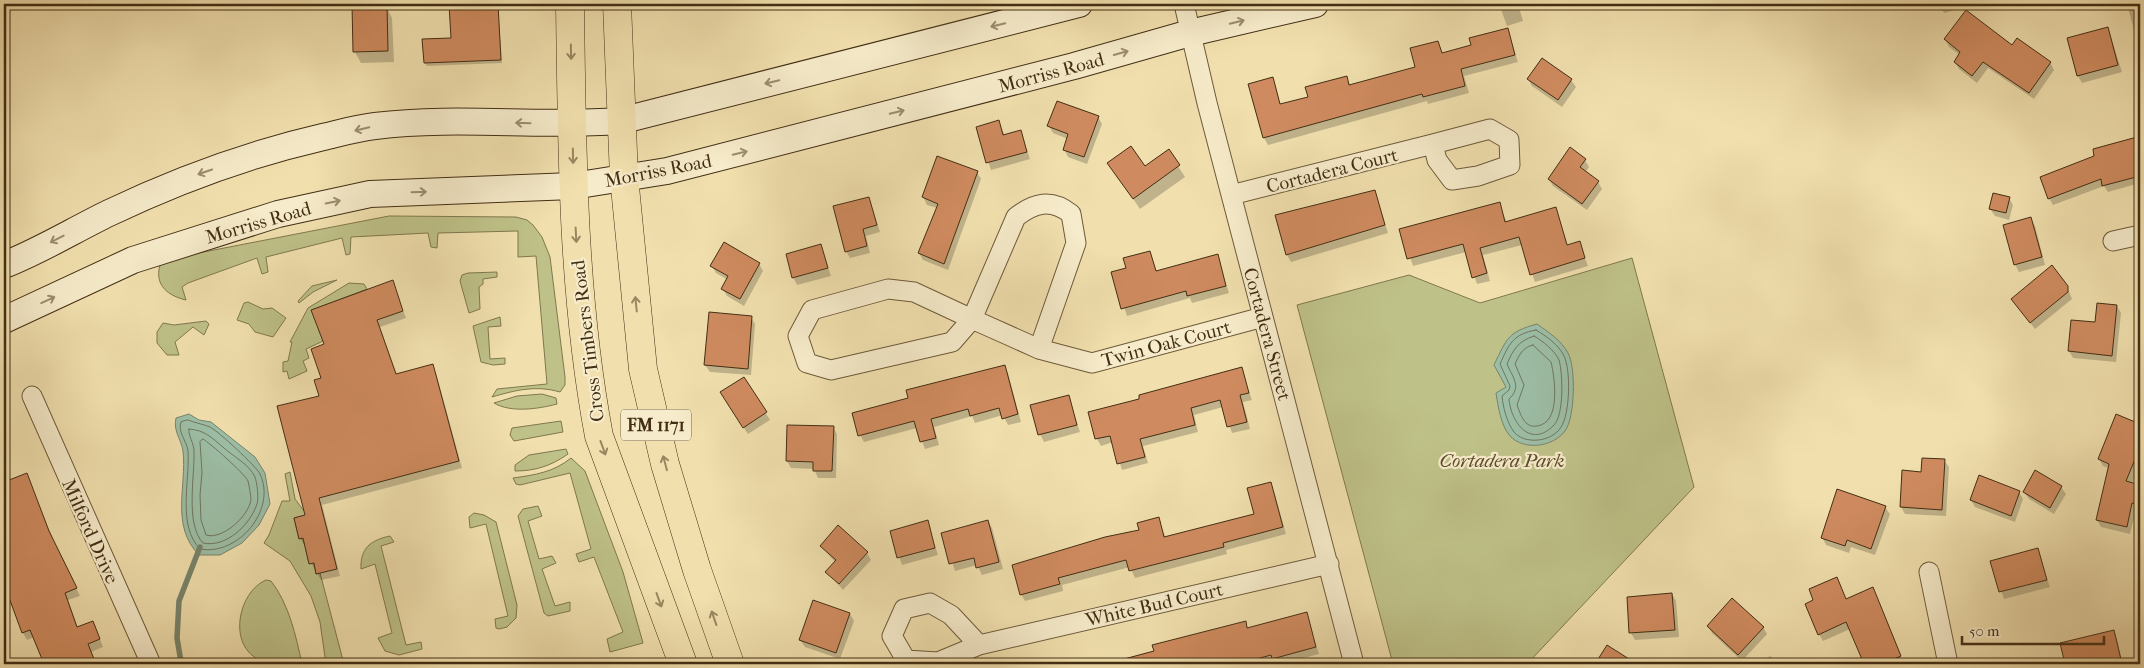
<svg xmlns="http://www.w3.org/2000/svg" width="2144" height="668" viewBox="0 0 2144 668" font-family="'IM FELL French Canon',serif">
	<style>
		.green { fill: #bec188; stroke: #80784e }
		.water { fill: #9cbea6; stroke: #78846c }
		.shadow { fill: #0003 }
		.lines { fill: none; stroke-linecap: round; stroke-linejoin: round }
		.shore { stroke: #6f765d; stroke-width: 1 }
		.stream { stroke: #78846c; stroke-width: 5.5 }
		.building { fill: #cf8b5f; stroke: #422e14 }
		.minor-casing { stroke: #6e5a3a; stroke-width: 21 }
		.secondary-casing { stroke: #422e14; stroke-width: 28 }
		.primary-casing { stroke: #422e14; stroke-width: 29 }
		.minor { stroke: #f6ebca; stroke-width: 19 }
		.secondary { stroke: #f6ebca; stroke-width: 26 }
		.primary { stroke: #f1e0ae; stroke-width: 28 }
		.oneway { stroke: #9c8c6f }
		.oneway2 { stroke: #9a8761 }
		.labels { text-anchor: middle; stroke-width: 4.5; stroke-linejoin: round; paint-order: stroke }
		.shield { fill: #f6ebca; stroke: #78674b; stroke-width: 1 }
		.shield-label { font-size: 18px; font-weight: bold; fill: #422e14 }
		.street-label { font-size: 19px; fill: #422e14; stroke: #f6ebca }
		.park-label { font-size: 19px; font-style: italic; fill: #5b4b2b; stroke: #f6ebca }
	</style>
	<rect width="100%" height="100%" fill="#f1e0ae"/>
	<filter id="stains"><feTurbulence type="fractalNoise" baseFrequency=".004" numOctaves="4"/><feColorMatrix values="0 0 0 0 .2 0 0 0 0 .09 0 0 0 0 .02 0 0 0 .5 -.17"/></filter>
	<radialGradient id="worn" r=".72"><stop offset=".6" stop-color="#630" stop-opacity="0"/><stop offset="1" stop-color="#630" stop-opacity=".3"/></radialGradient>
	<path class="green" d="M389 216 516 217 527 220 533 225 542 237 550 257 565 377V385L560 392C536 385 516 390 492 397L497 389 547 384 536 256 518 257V231L438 233 437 248 431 247 428 233 351 237 350 254 346 255 342 238 266 257 268 272 262 274 257 258 188 283 182 287 186 300C169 296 154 286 160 265L183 256Z
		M1632 258 1694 487 1527 664H1393L1297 305 1409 275 1480 303Z
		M497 272V277L483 279V284L479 287 480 309 469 313 460 281 462 275 468 273Z
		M337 280 313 292 299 303 298 301 312 286Z
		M349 283 364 284 367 289 312 310 323 341 306 349 309 358 303 361 307 371 289 379 287 371 283 372V362L288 361 292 342H290L308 308Z
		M248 302 263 309 272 308 286 318 273 337 255 332 249 324 237 320 244 303Z
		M500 317 501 326 488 327 490 359 505 358V364L493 365 481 362 473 326Z
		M206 321 209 324 204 335 193 327 175 342 179 355H167L157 343V332L163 323 174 325Z
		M542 394 556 398 557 404C538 409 511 413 494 403L517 396Z
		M561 421 563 432 514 441 510 435 512 428Z
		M566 449 568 454C551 466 535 471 515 471V465L529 455Z
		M571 458 585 471 591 487 623 572 643 643 610 652 607 639 623 632 594 557 579 562 576 554 591 549 570 473 520 485 516 484 513 478C535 475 554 472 571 458Z
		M290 472 295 499 304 511 321 507 322 511 294 518 299 539 303 538 309 563H314L316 574 320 573 344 664H326L320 622 311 596 290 561 264 543 269 535 282 501H290L285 474Z
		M538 506 542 516 528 521 539 559 552 556 556 563 542 569 555 606 570 602V611L548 616 544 613 518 516 523 509Z
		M474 513 484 515 496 522 517 605 516 618 507 627 499 629 496 628 495 619 508 616 486 524 470 528 469 517Z
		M390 536 394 542 381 546 406 645 421 642 422 649 399 655 385 651 378 638 392 633 375 564 361 569C360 548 371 540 390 536Z
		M266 580 271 581C289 604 296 636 302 664 290 664 283 665 272 661 268 659 264 661 260 660 227 646 238 592 266 580Z"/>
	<path class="water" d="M1537 324C1548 332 1561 340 1568 353 1576 367 1575 418 1565 431 1553 447 1524 451 1510 436 1501 426 1498 406 1496 393L1506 387 1494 365C1507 338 1508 332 1537 324Z
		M189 414 199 420 211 422 255 457 265 473 270 504 259 525 242 543 220 555H199C170 525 187 487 183 451 181 439 173 431 176 418Z"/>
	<path class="shadow" d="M353 4H385L392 18 394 62 361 63 355 52Z
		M451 4H498L502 63 427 66 425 63 452 39Z
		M1499 4H1518L1523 21 1507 26Z
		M1939 4H1976L1944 13Z
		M2127 4H2140V40L2135 34Z
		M2108 28 2122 72 2082 83 2078 76Z
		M1507 29 1518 62 1464 76 1469 93 1428 104 1427 101 1268 145 1264 138 1249 85 1272 79 1281 105 1309 98 1346 77 1351 86 1416 68 1438 42 1443 54 1473 46Z
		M1945 39 2012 47 2050 62 2054 70 2034 99 1988 68 1977 83 1959 69 1955 62 1960 55 1949 47Z
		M1528 79 1571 80 1576 87 1562 107 1532 86Z
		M1098 117 1102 124 1087 164 1068 157 1064 149 1068 139 1053 133 1049 126Z
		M999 122 1005 136 1021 132 1030 159 991 170 977 128Z
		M2136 139 2140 145V183L2108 192 2104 186 2053 205 2049 198 2096 157Z
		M1168 151 1185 177 1140 209 1109 163 1145 168Z
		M1585 160 1589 167 1585 173 1598 182 1602 189 1587 210 1553 186 1549 179Z
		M977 172 981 179 948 270 923 260 919 253 937 208 927 205 923 197Z
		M1375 192 1388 233 1291 262 1287 255Z
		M869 198 880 232 866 236 870 253 850 258 846 251Z
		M2009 198 2013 205 2009 220 1995 216 1990 209Z
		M1499 203 1507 223 1556 208 1568 246 1579 243 1588 266 1535 282 1522 245 1483 255 1490 281 1477 284 1466 252 1413 266 1401 230Z
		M2031 219 2035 226 2045 265 2019 272 2015 264Z
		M821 246 831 276 797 285 793 277Z
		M1150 253 1157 272 1217 256 1229 293 1192 303 1190 298 1127 316 1113 273 1128 269Z
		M759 264 763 271 744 306 727 296 723 289 728 280 716 273 712 266Z
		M392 282 406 318 380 327 397 375 432 366 436 373 462 468 322 505 340 576 321 580 311 563 306 545H304L300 538 306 516 326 345Z
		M2067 287 2072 299 2035 329 2012 299Z
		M2117 306 2121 313 2116 362 2073 358 2069 351Z
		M751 317 755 324 751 375 710 372 705 365Z
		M1004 366 1008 373 1021 422 1008 425 1003 415 975 423 972 416 934 427 939 445 925 449 917 428 864 442 860 435 909 399Z
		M1241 369 1252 400 1243 402 1250 429 1232 433 1223 407 1194 415 1198 432 1143 446 1148 463 1122 470 1113 442 1101 446 1097 439 1090 413Z
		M743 378 770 420 748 434 725 400Z
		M1068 396 1080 432 1044 442 1040 434Z
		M2117 416 2140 426V463L2132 484 2140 486V511L2136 510 2130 534 2101 527 2097 520 2109 468 2103 466 2099 459Z
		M788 426 833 427 837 434 836 478H818L814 469 791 468 787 461Z
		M1944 460 1949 467 1946 516 1905 514 1901 507 1922 473Z
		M26 475 53 539 80 596 68 600 78 628 96 629 103 647 91 652 96 664H45L34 637 27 640 23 633 4 580V476L6 483Z
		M1270 483 1274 491 1286 534 1226 550 1227 554 1135 578 1130 567 1062 585 1063 591 1025 601 1021 594 1141 531 1158 519 1166 538 1256 515Z
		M2061 487 2066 494 2054 514 2029 499 2024 492Z
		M2019 492 2023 499 2015 522 1975 507 1971 500Z
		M1885 507 1890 514 1875 555 1851 547 1849 553 1826 545 1822 537Z
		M988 521 992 528 1003 569 982 575 977 565 955 571 943 534Z
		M927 522 938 555 902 565 891 532Z
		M821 546 867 553 871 560 843 590 827 572 835 562Z
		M2037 550 2050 587 2004 599 1992 562Z
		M1872 588 1904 664H1865L1850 629 1823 641 1819 634 1846 600Z
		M1672 594 1676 601 1679 637 1635 640 1631 633 1628 598Z
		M850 614 854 621 840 659 805 647 800 640Z
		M1306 614 1319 654 1281 664 1275 662 1268 664H1110L1245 623 1249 629Z
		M1708 626 1763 627 1767 634 1742 661 1712 633Z
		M2113 632 2117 639 2123 664H2047L2065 659Z
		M1771 656 1775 664H1752Z"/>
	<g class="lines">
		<path class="shore" d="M1536 330C1546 336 1559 345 1564 356 1571 370 1570 414 1561 427 1552 442 1525 445 1514 432 1507 423 1503 407 1502 396L1509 390 1510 386 1500 364C1509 344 1513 334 1536 330Z
			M1534 336C1543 341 1555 351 1559 360 1563 374 1564 415 1554 425 1531 449 1511 423 1509 399 1522 387 1513 378 1507 364 1513 350 1518 341 1534 336Z
			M1533 345 1551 362C1555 379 1561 423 1537 426 1524 428 1521 415 1517 405L1524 385 1515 364C1519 355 1523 347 1533 345Z
			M188 420C195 423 203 424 210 427 217 430 257 467 260 474 277 510 238 556 200 549 177 525 190 482 188 451 187 441 177 432 181 422Z
			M189 429C205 430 212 438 224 448 234 457 249 464 255 477 257 483 259 498 257 504 250 525 226 548 203 543 185 524 195 475 194 451 194 443 188 436 189 429Z
			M203 439C210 443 245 474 248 481 249 486 251 495 251 500 248 517 222 540 206 535L201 520 200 495 202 472 200 442Z"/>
		<path class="stream" d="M181 662 177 638 179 601 200 547"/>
	</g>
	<path class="building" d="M352 4H381V6H387L388 51 353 52Z
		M449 4H498L501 60 424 63 422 39 451 38Z
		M1966 10 2012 45 2017 38 2051 62 2029 93 1983 62 1972 76 1954 62 1960 52 1944 39Z
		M2108 27 2118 65 2077 76 2067 38Z
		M1508 28 1515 55 1461 69 1465 86 1423 97 1422 94 1263 138 1248 84 1273 77 1280 104 1308 97 1305 87 1347 76 1349 85 1415 67 1410 48 1438 41 1442 53 1471 45 1469 38Z
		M1542 58 1572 79 1558 100 1527 79Z
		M1057 101 1099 116 1084 157 1063 150 1068 134 1047 126Z
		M999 120 1003 135 1021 130 1027 152 986 163 976 127Z
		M2137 137 2140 151V176L2102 186 2101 179 2048 199 2040 177 2094 156 2093 149Z
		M1131 146 1145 166 1169 149 1180 165 1133 199 1107 163Z
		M1570 147 1586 159 1580 167 1599 181 1582 204 1548 179Z
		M937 156 978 171 944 264 918 253 938 204 922 197Z
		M1375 190 1385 225 1286 255 1275 215Z
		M1993 193 2010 197 2006 213 1989 209Z
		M869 197 877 225 863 229 867 246 845 252 833 206Z
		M1500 202 1505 222 1556 207 1567 245 1580 241 1585 258 1530 275 1519 237 1480 248 1487 273 1472 278 1463 244 1407 259 1399 229Z
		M2031 217 2042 257 2014 265 2003 225Z
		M724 242 760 263 740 299 721 289 728 276 710 266Z
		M821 244 828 268 792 278 786 254Z
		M1150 251 1156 271 1218 254 1226 286 1187 296 1186 291 1121 309 1111 272 1126 268 1123 258Z
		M2052 265 2068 286V292L2030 323 2011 299Z
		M393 280 403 311 377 320 396 374 433 364 459 461 319 498 337 569 316 574 314 563 309 564 303 538 299 539 294 518 305 515 277 406 319 396 314 380 321 378 311 349 324 344 311 310Z
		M2097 303 2117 305 2112 356 2068 351 2071 320 2095 322Z
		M709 312 752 316 748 369 704 365Z
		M1005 365 1018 414 1002 419 999 408 970 416 968 409 931 419 936 438 920 442 914 421 858 436 852 413 908 398 906 390Z
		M1242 367 1249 393 1240 395 1247 422 1227 427 1220 400 1191 408 1195 425 1140 439 1145 457 1117 464 1110 436 1095 439 1088 412 1139 399V395Z
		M744 377 767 412 743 428 720 392Z
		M1069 395 1077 425 1038 435 1030 405Z
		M2116 414 2140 424V447L2126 481 2140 485V505L2132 503 2127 527 2096 520 2109 464 2098 459Z
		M787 425 834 426 832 471H813V462L786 461Z
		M1922 458 1945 459 1942 510 1900 507 1902 470 1921 472Z
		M2035 470 2062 486 2050 508 2023 492Z
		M27 473 49 531 77 588 65 593 77 627 93 621 100 639 88 644 96 664H44L30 630 22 633 4 584V482Z
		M1979 475 2020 491 2011 516 1970 500Z
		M1271 482 1283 527 1223 543 1224 547 1129 571 1126 560 1058 578 1060 584 1020 595 1012 565 1105 537 1139 530 1137 523 1159 517 1164 537 1254 514 1247 488Z
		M1837 489 1886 506 1871 549 1847 540 1845 546 1821 538Z
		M928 520 935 548 897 558 890 531Z
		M988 520 999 562 976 568 974 558 949 564 941 533Z
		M838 525 868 552 839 584 825 572 836 560 820 546Z
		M2038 548 2047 580 1999 592 1990 561Z
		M1837 577 1846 599 1873 587 1901 656 1882 664H1864L1846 622 1818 635 1805 604 1813 600 1809 589Z
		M1672 593 1675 630 1629 633 1627 597Z
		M1732 598 1764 627 1738 655 1707 626Z
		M813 600 850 613 836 653 799 640Z
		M1307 612 1316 647 1272 659 1271 655 1238 664H1124V659L1154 651 1152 645 1246 621 1247 628Z
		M2114 630 2122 664H2065L2060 643Z
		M1607 645 1637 664H1595Z"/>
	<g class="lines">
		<defs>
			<path id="minor" d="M1184 4 1207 103 1354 664
				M1490 129 1509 140 1510 165 1478 176 1452 180 1437 160 1433 144Z
				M1231 195 1433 144
				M2113 241 2140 235
				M888 289 914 292 972 319 952 342 831 370 807 363 798 336 812 310Z
				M1039 349 1076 243 1071 214C1051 198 1034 203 1016 217L972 319 1039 349 1092 363 1263 317
				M32 396 151 664
				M1929 572 1948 664
				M979 645 938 662 906 660 892 636 904 609 930 603 951 615 979 645 1329 564"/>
			<path id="secondary" d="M4 265C40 251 74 230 109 213 178 180 249 154 323 137 340 133 357 128 375 126 456 116 538 127 620 121L1079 4
				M4 320 133 260 278 214 370 194 573 186 667 171 1074 66 1190 33 1315 4"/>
			<path id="primary" d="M570 4C572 148 572 293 599 436L683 664
				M617 4 624 177 643 369 665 464 697 570 730 664"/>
		</defs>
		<use href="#minor" class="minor-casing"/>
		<use href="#secondary" class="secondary-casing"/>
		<use href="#primary" class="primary-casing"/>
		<use href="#minor" class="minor"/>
		<use href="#secondary" class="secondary"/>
		<use href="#primary" class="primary"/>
	</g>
	<defs><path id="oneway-shaft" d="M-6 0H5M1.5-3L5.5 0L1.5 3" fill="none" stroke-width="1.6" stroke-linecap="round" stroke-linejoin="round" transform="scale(1.25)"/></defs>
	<g class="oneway">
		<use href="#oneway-shaft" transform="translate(1237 22) rotate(-13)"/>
		<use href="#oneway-shaft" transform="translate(998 25) rotate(166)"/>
		<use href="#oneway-shaft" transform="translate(1121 53) rotate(-16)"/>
		<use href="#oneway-shaft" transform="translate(772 82) rotate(166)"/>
		<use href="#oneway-shaft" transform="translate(897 112) rotate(-14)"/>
		<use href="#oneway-shaft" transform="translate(523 123) rotate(-178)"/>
		<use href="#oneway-shaft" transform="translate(362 129) rotate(167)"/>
		<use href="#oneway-shaft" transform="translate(740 153) rotate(-14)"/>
		<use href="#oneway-shaft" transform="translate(205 172) rotate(161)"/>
		<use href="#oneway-shaft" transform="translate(419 192) rotate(-2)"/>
		<use href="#oneway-shaft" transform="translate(333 202) rotate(-12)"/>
		<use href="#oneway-shaft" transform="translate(57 239) rotate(153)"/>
		<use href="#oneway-shaft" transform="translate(48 300) rotate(-25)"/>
	</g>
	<g class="oneway2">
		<use href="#oneway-shaft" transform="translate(571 52) rotate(89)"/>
		<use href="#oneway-shaft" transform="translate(573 156) rotate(89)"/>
		<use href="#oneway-shaft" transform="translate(576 235) rotate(87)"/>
		<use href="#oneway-shaft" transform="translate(636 304) rotate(-96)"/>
		<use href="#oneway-shaft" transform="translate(603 448) rotate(70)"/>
		<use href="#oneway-shaft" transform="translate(665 463) rotate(-105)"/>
		<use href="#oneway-shaft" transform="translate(659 600) rotate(70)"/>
		<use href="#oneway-shaft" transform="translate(714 618) rotate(-109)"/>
	</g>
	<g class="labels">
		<rect class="shield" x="621" y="409.5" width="70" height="31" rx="4"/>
		<g class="shield-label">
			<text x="656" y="431">FM 1171</text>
		</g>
		<g class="street-label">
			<text transform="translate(1051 72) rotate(-15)" y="7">Morriss Road</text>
			<text transform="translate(658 170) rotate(-11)" y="7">Morriss Road</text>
			<text transform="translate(1332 170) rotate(-14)" y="7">Cortadera Court</text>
			<text transform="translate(258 222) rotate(-16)" y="7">Morriss Road</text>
			<text transform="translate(1268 334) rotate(75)" y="7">Cortadera Street</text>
			<text transform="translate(587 341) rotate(-97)" y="7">Cross Timbers Road</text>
			<text transform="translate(1166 343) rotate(-15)" y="7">Twin Oak Court</text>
			<text transform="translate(91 531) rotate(66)" y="7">Milford Drive</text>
			<text transform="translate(1154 604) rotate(-13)" y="7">White Bud Court</text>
		</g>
		<g class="park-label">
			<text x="1502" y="467">Cortadera Park</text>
		</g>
	</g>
	<rect width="2144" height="668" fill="none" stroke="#f1e0ae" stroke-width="20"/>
	<rect x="5" y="5" width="2134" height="658" fill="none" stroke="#422e14" stroke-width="2.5"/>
	<rect x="10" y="10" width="2124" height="648" fill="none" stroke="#422e14"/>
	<path d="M1962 636v8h142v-8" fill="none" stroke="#422e14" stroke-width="2.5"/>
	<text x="1969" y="636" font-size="15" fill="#422e14" stroke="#f6ebca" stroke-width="4" paint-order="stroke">50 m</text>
	<rect width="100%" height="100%" filter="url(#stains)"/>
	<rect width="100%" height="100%" fill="url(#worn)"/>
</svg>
